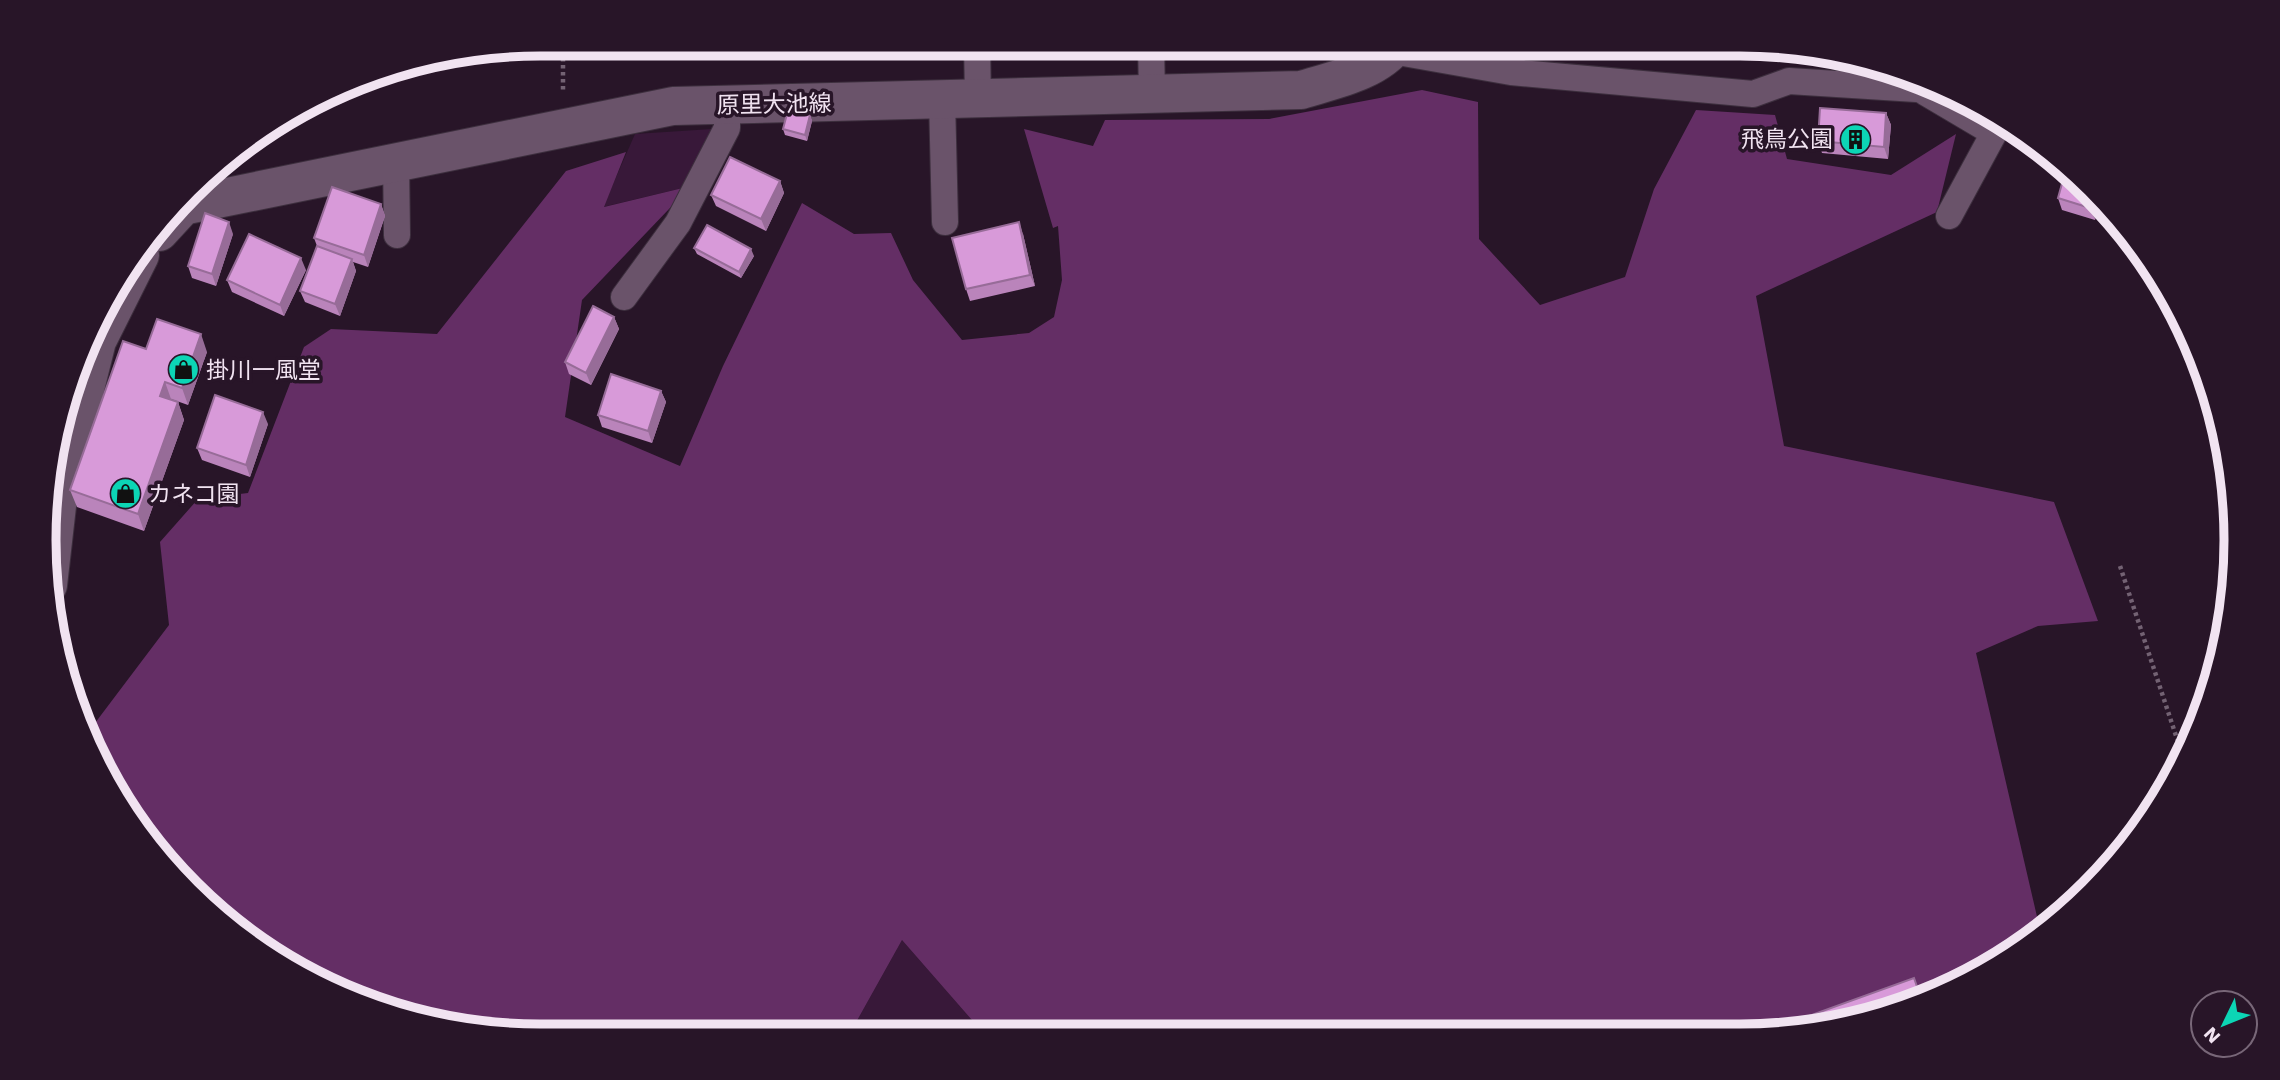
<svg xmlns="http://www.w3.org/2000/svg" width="2280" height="1080" viewBox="0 0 2280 1080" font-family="'Work Sans','Noto Sans JP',sans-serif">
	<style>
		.green { fill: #381839 }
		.forest { fill: #642e65 }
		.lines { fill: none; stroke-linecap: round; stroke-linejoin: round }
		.street-casing { stroke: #3d2f3e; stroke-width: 28 }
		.secondary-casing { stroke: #3d2f3e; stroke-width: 40 }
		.path { stroke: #736273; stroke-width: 4.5; stroke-dasharray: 3.5 3.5; stroke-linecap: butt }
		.street { stroke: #6a536a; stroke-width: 26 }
		.secondary { stroke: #6a536a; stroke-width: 38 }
		.wall { fill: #ba84bb }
		.shaded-wall { fill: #976c98 }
		.building { fill: #d89ad9; stroke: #976c98; stroke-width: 2 }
		.labels { text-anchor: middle; stroke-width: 7; stroke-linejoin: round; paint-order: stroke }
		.street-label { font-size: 23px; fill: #f1e3f1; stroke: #281528 }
		.poi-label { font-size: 23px; fill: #f1e3f1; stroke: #281528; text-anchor: start }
		.rim { fill: none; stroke: #f1e3f1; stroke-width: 9 }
	</style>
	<rect width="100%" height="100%" fill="#281528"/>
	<path class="green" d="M712 129 691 186 603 207 635 134Z
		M902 940 985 1035H849Z"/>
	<path class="forest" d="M1422 90 1478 102 1479 239 1540 305 1625 277 1654 189 1696 110 1775 115 1787 159 1891 175 1956 134 1937 212 1756 296 1784 446 2054 502 2098 621 2038 626 1976 653 2041 934 1934 996 1931 989 1805 1032 985 1035 902 940 849 1035 540 1036 444 1027 350 999 213 913 110 788 89 731 169 625 160 542 198 499 248 493 304 347 331 329 437 334 566 171 626 152 604 207 691 186 582 300 565 417 680 466 723 366 802 203 854 234 891 233 913 280 962 340 1029 333 1054 317 1062 280 1058 226 1053 228 1024 129 1093 146 1105 120 1269 119Z"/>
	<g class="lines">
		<defs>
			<path id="street" d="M977 44 978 98
				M1151 44 1152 94
				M1392 51 1511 72 1753 94 1789 81 1948 91
				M1923 91 1994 133 1949 216
				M942 99 945 222
				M396 161 397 235
				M624 297 678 223 727 128V105"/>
			<path id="secondary" d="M159 232 183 206 673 106 1301 90C1333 80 1376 72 1397 44
				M48 585 58 497 97 341 140 255"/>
		</defs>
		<use href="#street" class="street-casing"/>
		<use href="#secondary" class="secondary-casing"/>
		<path class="path" d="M563 44V91
			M2120 566 2183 757"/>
		<use href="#street" class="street"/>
		<use href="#secondary" class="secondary"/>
	</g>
	<path class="wall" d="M600 44H688V52H602Z
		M982 44H1039V47L986 53Z
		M1238 44H1300V54L1241 53Z
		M1886 113 1891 125 1888 159 1822 153 1818 141Z
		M810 115 812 121 807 141 785 135 783 129Z
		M780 181 784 193 766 231 716 206 711 195Z
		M2091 189 2100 201 2095 220 2062 210 2058 198Z
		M381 204 385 216 368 267 353 262 356 271 340 316 305 302 300 291 317 246 314 238Z
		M2106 208 2125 231 2109 227 2104 215Z
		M233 234 216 286 192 278 188 266Z
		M1023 234 1035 286 970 301 966 289Z
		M694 248 754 256 741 278 697 254Z
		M306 270 284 316 232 292 227 280Z
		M614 317 619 329 591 385 569 374 565 362Z
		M146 349 207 352 188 405 171 399V400L178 402 184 420 144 531 77 507 70 490Z
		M661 391 666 402 652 443 602 427 598 415Z
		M268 424 250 477 202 460 197 448Z"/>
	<path class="shaded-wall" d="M1296 44H1300V54Z
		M1886 113 1891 125 1888 159 1884 147Z
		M810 115 812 121 807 141 805 135Z
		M780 181 784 193 766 231 761 219Z
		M2094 194 2100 201 2095 220 2090 208Z
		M381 204 385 216 368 267 364 255Z
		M229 222 233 234 216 286 212 274Z
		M1019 222 1023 234 1035 286 1030 275Z
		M751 249 754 256 741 278 739 272Z
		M301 258 306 270 284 316 280 305Z
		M352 259 356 271 340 316 335 304Z
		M614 317 619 329 591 385 586 373Z
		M201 334 207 352 188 405 182 388Z
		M165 382 171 399 167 413 160 396Z
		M661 391 666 402 652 443 648 431Z
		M178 402 184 420 144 531 138 514Z
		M263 412 268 424 250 477 246 465Z"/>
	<path class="building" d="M600 44H686V46H600Z
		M1820 108 1886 113 1884 147 1818 141Z
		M788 110 810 115 805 135 783 129Z
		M730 157 780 181 761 219 711 195Z
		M2066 169 2091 189 2094 194 2090 208 2058 198Z
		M332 187 381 204 364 255 314 238Z
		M2106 208 2114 217 2104 215Z
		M205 213 229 222 212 274 188 266Z
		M1019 222 1030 275 966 289 952 238Z
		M707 225 751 249 739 272 694 248Z
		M249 234 301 258 280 305 227 280Z
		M317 246 352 259 335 304 300 291Z
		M593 306 614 317 586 373 565 362Z
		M157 319 201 334 182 388 165 382 160 396 178 402 138 514 70 490 123 341 146 349Z
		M611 374 661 391 648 431 598 415Z
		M215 395 263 412 246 465 197 448Z
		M1914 978 1922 1001 1805 1032H1797L1795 1021Z"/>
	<defs>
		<symbol id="building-disc" viewBox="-11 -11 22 22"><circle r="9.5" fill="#0cd5b5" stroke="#281528"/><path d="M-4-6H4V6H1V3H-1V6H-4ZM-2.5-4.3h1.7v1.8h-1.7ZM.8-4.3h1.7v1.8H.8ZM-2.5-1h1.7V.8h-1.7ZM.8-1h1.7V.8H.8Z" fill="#111"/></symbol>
		<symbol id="shop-disc" viewBox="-11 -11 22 22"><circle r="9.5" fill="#0cd5b5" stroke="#281528"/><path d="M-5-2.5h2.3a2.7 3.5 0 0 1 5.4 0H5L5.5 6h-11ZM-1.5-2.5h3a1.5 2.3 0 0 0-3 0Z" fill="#111"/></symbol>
	</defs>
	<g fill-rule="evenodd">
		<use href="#building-disc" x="1838" y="122" width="35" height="35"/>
		<use href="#shop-disc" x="166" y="352" width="35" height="35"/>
		<use href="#shop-disc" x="108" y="476" width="35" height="35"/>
	</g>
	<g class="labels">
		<g class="street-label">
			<text transform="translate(774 104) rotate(-1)" y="8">原里大池線</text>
		</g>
		<g class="poi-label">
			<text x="1833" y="147" text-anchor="end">飛鳥公園</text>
			<text x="206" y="378">掛川一風堂</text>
			<text x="148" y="502">カネコ園</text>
		</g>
	</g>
	<path d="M0 0H2280V1080H0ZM540 56H1740A484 484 0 0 1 2224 540V540A484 484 0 0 1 1740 1024H540A484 484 0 0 1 56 540V540A484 484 0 0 1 540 56Z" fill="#281528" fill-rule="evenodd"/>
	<path class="rim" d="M540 56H1740A484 484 0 0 1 2224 540V540A484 484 0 0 1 1740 1024H540A484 484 0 0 1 56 540V540A484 484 0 0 1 540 56Z"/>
	<g transform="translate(2224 1024) rotate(227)"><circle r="33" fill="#281528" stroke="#786778" stroke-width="2"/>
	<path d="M0-5L12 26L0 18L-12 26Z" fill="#0cd5b5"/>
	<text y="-10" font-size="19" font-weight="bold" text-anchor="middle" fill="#f1e3f1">N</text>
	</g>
</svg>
